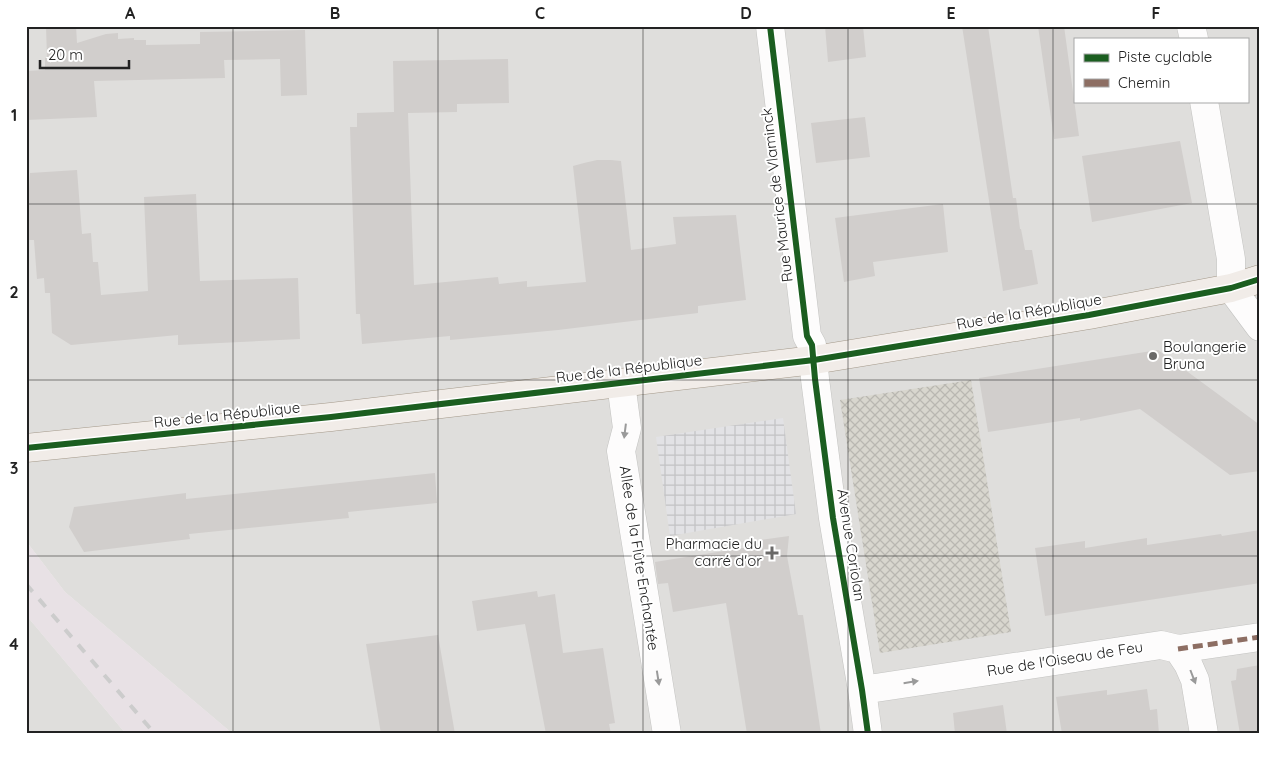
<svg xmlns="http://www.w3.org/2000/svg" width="1286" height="760" viewBox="0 0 1286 760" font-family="Quicksand,sans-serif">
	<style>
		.residential { fill: #dfdedc; fill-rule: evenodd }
		.industrial { fill: #e8e1e5 }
		.construction { fill: url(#construction-cross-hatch) }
		.plaza { fill: url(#plaza-grid) }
		.building { fill: #d1cecc }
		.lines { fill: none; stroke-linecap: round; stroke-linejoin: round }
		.minor-casing { stroke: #c3c3c1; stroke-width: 29 }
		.major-casing { stroke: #a4998a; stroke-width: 29 }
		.minor { stroke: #fdfcfc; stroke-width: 28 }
		.major { stroke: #f1ece8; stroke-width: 28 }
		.rail { stroke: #ccc; stroke-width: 4; stroke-dasharray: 10 10; stroke-linecap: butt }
		.quiet { stroke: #8d6e63; stroke-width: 5; stroke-dasharray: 10 5; stroke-linecap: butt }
		.cycleway-casing { stroke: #fff; stroke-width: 9 }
		.cycleway { stroke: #1b5e20; stroke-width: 6 }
		.oneway { fill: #9a9a9a }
		.grid { fill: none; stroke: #222; stroke-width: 1; stroke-opacity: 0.55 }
		.poi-dot { fill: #6a6968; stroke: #fff; stroke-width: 2 }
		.labels { text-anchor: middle; stroke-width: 4; stroke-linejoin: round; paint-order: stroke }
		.street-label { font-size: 15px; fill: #222; stroke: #fff }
		.poi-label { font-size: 15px; fill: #222; stroke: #fff; text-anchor: start }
		.neatline { fill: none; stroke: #222; stroke-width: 2 }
		.grid-label { font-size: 16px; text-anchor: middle; font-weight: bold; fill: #222 }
	</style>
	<defs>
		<pattern id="construction-cross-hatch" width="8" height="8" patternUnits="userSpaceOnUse" patternTransform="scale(1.25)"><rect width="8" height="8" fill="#d8d6ce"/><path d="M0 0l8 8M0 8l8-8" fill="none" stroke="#b9b7b1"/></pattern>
		<pattern id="plaza-grid" width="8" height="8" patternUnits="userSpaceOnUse" patternTransform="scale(1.25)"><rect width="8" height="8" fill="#e2e2e5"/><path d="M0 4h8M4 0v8" fill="none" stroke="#c2c2c4"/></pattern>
	</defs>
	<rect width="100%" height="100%" fill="#f0eeeb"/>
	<path class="residential" d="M26 26H1260V734H233L65 592 26 541ZM1075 39H1247V101H1075Z
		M26 615 126 734H26Z"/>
	<path class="industrial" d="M26 541 65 592 233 734H126L26 615Z"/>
	<path class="construction" d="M971 380 1011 632 880 653 840 400Z"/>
	<path class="plaza" d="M783 418 796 514 670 536 656 437Z"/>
	<path class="building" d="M46 26H76L77 43 106 34 118 33V39L134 38V40H146V45L200 44V32L305 30 307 95 281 96 280 59 224 60 225 78 94 81 97 117 26 120V71L45 70V58H47Z
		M825 26H863L866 57 828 62Z
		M962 26H988L1013 198H1016L1020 229H1021L1025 250H1032L1038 284 1003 291Z
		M1038 26H1064L1079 136 1054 139Z
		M508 59 509 103 457 104V112L408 113 414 285 498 277 499 284 527 281V287L586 282 573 166 584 163 597 160H611L621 161 631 250 676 244 673 217 736 215 746 300 698 306V313L558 330 450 340V336L362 344 360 314H356L350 127H357V113L394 112 393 61Z
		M865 117 870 157 816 163 811 123Z
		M1180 141 1192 203 1092 222 1082 156Z
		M77 170 82 234 91 233 93 262H98L101 295 148 291 144 197 196 194 200 281 298 278 300 339 178 345V335L71 345 52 333 50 293H45L44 278 37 279 34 240H29L27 220 30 173Z
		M943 204 948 252 873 262 875 276 844 282 835 218Z
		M1158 350 1260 425V471L1230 475 1140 409 1080 421V418L988 432 979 378Z
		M435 473 437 503 348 512 349 518 189 534 190 539 84 552 69 527 74 507 186 493V499Z
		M1260 530V583L1045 616 1035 548 1085 541V548L1147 538V545L1221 534 1222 536Z
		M789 536 787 556 798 615H803L821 734H747L726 603 673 612 668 583 658 584 655 562 755 546 754 541Z
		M537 591 538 597 555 594 563 653 603 648 615 723 609 724 611 734H546L525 624 477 631 472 601Z
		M438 635 455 734H381L366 644Z
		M1260 665V734H1240L1231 681 1236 680 1237 669Z
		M1147 689 1150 710 1157 709 1159 734H1062L1056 697 1107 690V695Z
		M1003 705 1007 734H955L953 713Z"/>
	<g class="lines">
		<defs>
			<path id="minor" d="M770 26 807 336 812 345 815 379 833 518 862 690 868 734
				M1191 26 1194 39
				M1204 101 1231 259V288L1260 327
				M621 383 627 428 621 451 667 734
				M1178 649 1260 637
				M862 690 1161 645 1178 649 1188 664 1195 680 1204 734"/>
			<path id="major" d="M26 448 331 417 814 360 1089 315 1231 288 1260 279"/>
		</defs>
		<use href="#minor" class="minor-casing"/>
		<use href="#major" class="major-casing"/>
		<use href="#minor" class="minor"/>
		<use href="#major" class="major"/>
		<path class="rail" d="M26 584 155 734"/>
		<path class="quiet" d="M1178 649 1260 637"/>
		<defs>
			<path id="cycleway" d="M770 26 807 336 812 345 815 379 833 518 862 690 868 734
				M26 448 331 417 814 360 1089 315 1231 288 1260 279"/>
		</defs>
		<use href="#cycleway" class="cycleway-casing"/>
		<use href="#cycleway" class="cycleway"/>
	</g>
	<defs><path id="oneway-solid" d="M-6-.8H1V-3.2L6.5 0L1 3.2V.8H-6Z" transform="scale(1.25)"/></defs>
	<g class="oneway">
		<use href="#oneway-solid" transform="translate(625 431) rotate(97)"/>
		<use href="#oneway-solid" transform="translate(1193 677) rotate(69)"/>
		<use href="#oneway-solid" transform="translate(658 678) rotate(81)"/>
		<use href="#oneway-solid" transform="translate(911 682) rotate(-9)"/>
	</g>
	<path class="grid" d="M233 26V734M438 26V734M643 26V734M848 26V734M1053 26V734M26 204H1260M26 380H1260M26 556H1260"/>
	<g class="poi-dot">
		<circle cx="1153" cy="356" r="5"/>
		<path d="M769.5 545.5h5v5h5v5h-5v5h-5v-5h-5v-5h5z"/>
	</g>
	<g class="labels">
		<g class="street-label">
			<text transform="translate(777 195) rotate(-97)" y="5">Rue Maurice de Vlaminck</text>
			<text transform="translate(1029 312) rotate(-10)" y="5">Rue de la République</text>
			<text transform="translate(629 369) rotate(-7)" y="5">Rue de la République</text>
			<text transform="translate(227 415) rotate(-6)" y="5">Rue de la République</text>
			<text transform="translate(851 545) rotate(81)" y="5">Avenue Coriolan</text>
			<text transform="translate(639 558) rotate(81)" y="5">Allée de la Flûte Enchantée</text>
			<text transform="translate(1065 659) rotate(-9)" y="5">Rue de l'Oiseau de Feu</text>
		</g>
		<g class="poi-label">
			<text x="1163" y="352">Boulangerie<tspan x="1163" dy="17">Bruna</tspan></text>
			<text x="762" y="549" text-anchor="end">Pharmacie du<tspan x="762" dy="17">carré d'or</tspan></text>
		</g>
	</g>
	<rect width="1286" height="760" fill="none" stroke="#ffffff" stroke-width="55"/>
	<rect x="1074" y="38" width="175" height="65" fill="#ffffff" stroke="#a7a7a7"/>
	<rect x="1084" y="54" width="25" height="8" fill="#1b5e20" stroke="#a7a7a7"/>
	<text x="1118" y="62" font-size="15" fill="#222222">Piste cyclable</text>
	<rect x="1084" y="79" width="25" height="8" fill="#8d6e63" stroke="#a7a7a7"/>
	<text x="1118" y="88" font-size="15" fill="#222222">Chemin</text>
	<path d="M40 60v8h89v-8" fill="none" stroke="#222222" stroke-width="2.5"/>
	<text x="48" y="60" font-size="15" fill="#222222" stroke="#ffffff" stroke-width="4" paint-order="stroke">20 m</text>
	<rect x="28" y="28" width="1230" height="704" class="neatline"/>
	<g class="grid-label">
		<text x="130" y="19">A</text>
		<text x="335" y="19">B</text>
		<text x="540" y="19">C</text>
		<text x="746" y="19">D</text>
		<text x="951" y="19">E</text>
		<text x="1156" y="19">F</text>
		<text x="14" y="121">1</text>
		<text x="14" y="298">2</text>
		<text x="14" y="474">3</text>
		<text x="14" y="650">4</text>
	</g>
</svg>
